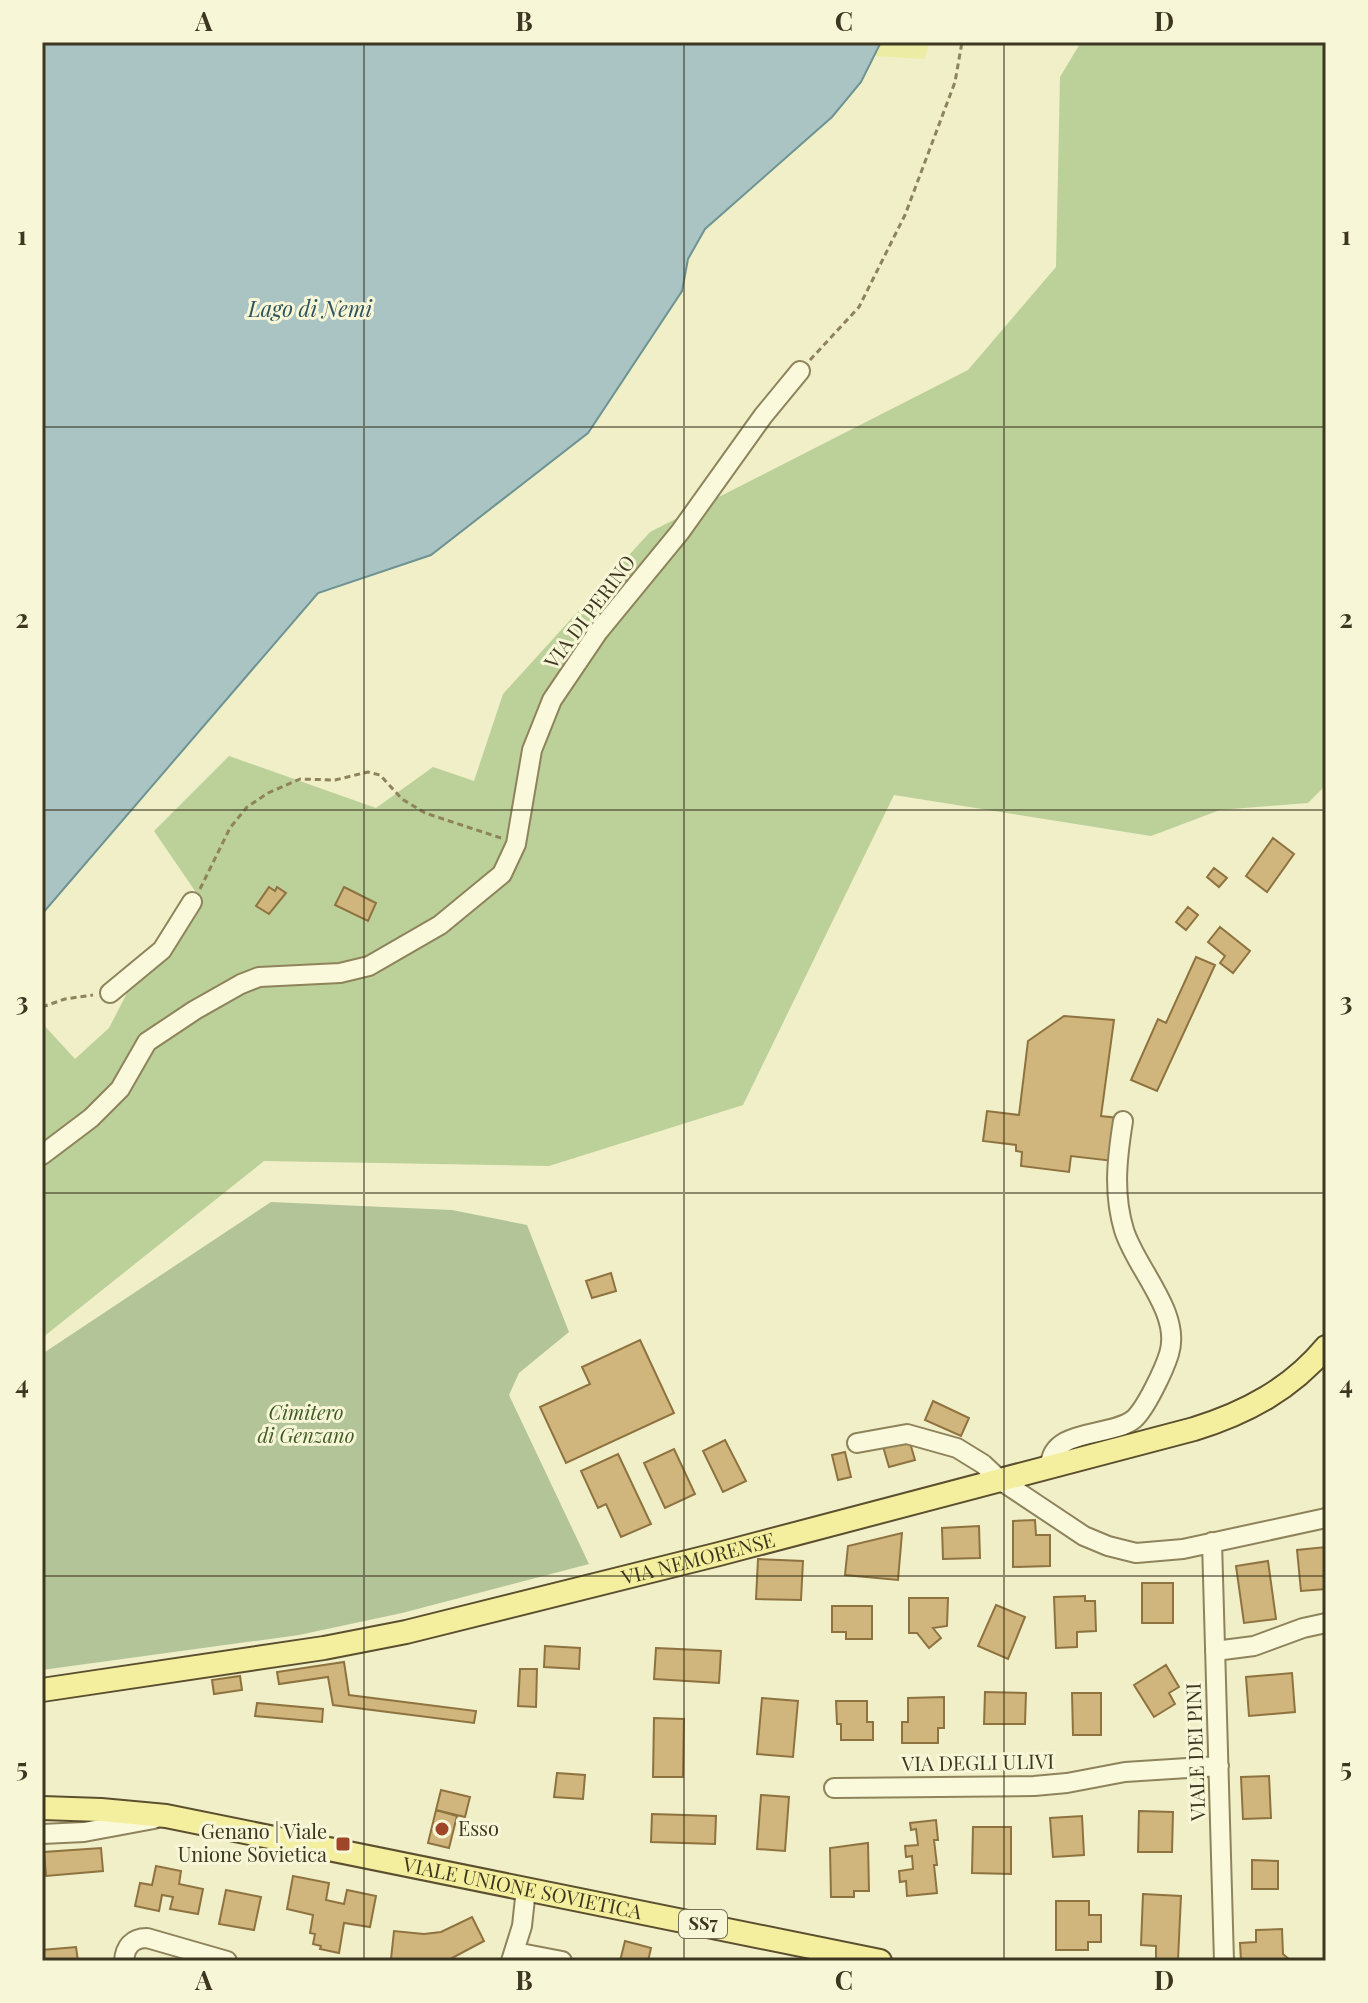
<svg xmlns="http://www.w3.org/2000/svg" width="1368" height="2003" viewBox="0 0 1368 2003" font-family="'Playfair Display',serif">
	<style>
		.green { fill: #bcd09a }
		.sand { fill: #edeca4 }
		.cemetery { fill: #b4c499 }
		.water { fill: #a9c4c3; stroke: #6e9393; stroke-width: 2 }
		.building { fill: #d0b57c; stroke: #8e7340; stroke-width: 2 }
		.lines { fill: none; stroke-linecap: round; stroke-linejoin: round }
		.minor-casing { stroke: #8e835b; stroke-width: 22 }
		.major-casing { stroke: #5b4f2f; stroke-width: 26 }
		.path { stroke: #8e835b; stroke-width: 3; stroke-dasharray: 6 4; stroke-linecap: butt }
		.minor { stroke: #faf9db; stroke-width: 18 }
		.major { stroke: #f4ef9f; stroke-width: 22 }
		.grid { fill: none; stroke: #3d3620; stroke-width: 2; stroke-opacity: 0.55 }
		.poi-dot { fill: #9f4628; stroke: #f7f6d7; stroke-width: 3 }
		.labels { text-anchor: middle; stroke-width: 6; stroke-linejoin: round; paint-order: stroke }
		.shield { fill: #f7f6d7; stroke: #757057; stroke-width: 2 }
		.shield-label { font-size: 18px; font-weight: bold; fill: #3d3620 }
		.street-label { font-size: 20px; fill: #3d3620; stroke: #f7f6d7 }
		.park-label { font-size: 20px; font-style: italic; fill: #3f5b25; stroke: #f7f6d7 }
		.poi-label { font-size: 20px; fill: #3d3620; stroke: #f7f6d7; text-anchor: start }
		.water-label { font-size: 22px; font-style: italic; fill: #2e545d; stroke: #f7f6d7 }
		.neatline { fill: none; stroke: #3d3620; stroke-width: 3 }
		.grid-label { font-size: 26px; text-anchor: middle; font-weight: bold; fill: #3d3620 }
	</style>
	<rect width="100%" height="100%" fill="#f0efc7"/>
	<path class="green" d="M1081 42H1326V785L1308 803 1220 810 1151 836 894 795 743 1105 549 1166 264 1161 42 1338V1023L75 1059 109 1028 142 964 195 913V891L154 831 229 756 376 808 433 767 474 781 503 694 650 532 968 370 1056 267 1060 77Z"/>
	<path class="sand" d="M881 42H930L924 59 874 56Z"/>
	<path class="cemetery" d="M271 1202 452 1210 527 1225 569 1332 519 1373 509 1395 589 1564 402 1613 299 1635 42 1670V1354Z"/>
	<path class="water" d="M42 42H881L861 82 832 117 705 229 688 259 682 291 588 433 431 555 318 593 42 914Z"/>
	<path class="building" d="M1273 838 1294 854 1267 892 1246 876Z
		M1214 868 1227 878 1219 887 1207 877Z
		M269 887 275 891 277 887 286 893 269 914 256 906Z
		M344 887 376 903 368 921 335 905Z
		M1188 907 1198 915 1186 930 1176 922Z
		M1220 927 1250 951 1233 973 1220 963 1225 956 1208 942Z
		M1196 957 1215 965 1157 1091 1131 1080 1158 1019 1166 1023Z
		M1064 1016 1114 1020 1101 1116 1119 1118 1113 1161 1071 1156 1069 1172 1021 1166 1022 1152 1016 1151V1145L983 1141 987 1111 1019 1115 1028 1041Z
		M611 1273 616 1291 592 1298 586 1281Z
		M640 1340 674 1413 566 1463 540 1407 590 1384 582 1367Z
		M933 1401 969 1418 961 1436 925 1420Z
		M908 1436 915 1460 889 1467 882 1443Z
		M725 1440 746 1481 723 1492 703 1451Z
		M674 1449 695 1494 665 1508 644 1463Z
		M845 1452 851 1477 838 1480 832 1455Z
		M618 1454 651 1524 621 1537 606 1504 598 1508 581 1471Z
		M1035 1520 1036 1535H1050V1566L1013 1567V1521Z
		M979 1526 980 1558 943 1559 942 1528Z
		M902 1533 898 1580 845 1575 848 1546Z
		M1326 1547V1589L1301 1591 1297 1550Z
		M758 1559 803 1561 801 1600 756 1599Z
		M1268 1561 1276 1619 1244 1623 1236 1566Z
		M1142 1583H1173V1623H1142Z
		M1085 1596V1601H1095L1096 1631 1077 1632V1647L1056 1648 1054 1597Z
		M909 1598H948L947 1626 933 1628 941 1638 929 1648 917 1633H909Z
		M996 1605 1025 1617 1008 1659 978 1646Z
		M832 1606H872V1639H846V1632H832Z
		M545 1646 580 1648 579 1669 544 1667Z
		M656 1648 721 1651 719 1683 654 1679Z
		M344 1662 349 1695 476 1711 474 1723 333 1705 328 1677 279 1684 277 1672Z
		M1166 1665 1179 1687 1169 1693 1175 1704 1154 1717 1134 1685Z
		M520 1669H537L536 1707 518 1706Z
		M1292 1673 1295 1712 1249 1716 1246 1677Z
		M240 1676 242 1690 214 1694 212 1680Z
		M985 1692 1026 1693 1025 1724H984Z
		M1072 1693H1101V1735H1073Z
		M944 1697V1728H938V1743H902V1722H908V1698Z
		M762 1698 798 1701 793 1757 757 1754Z
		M836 1701H867V1722H873V1740H841V1724H837Z
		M257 1703 323 1709 322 1722 255 1716Z
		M654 1718 684 1719 683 1777H653Z
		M557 1773 585 1775 583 1799 554 1797Z
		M1269 1776 1271 1818 1243 1819 1241 1777Z
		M441 1790 470 1797 465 1817 436 1810Z
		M761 1795 789 1797 785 1851 757 1849Z
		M436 1810 457 1816 449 1848 428 1843Z
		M1139 1811 1173 1812 1172 1852H1138Z
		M652 1814 716 1816 715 1844 651 1842Z
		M1082 1816 1084 1855 1053 1857 1050 1818Z
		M936 1820 938 1840H934L937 1865H934L937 1893 907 1896 906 1881 900 1882 899 1871 913 1869 912 1856 906 1857 905 1846 918 1845 916 1829 911 1830 910 1823Z
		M973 1827H1011V1874L972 1873Z
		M868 1843 869 1891H854V1897H831L830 1848Z
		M101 1848 103 1871 46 1876 44 1852Z
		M1252 1860 1278 1861V1889H1252Z
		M156 1866 181 1871 179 1884 203 1889 198 1914 170 1909 173 1897 162 1895 159 1911 135 1906 140 1883 152 1885Z
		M293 1876 329 1883 326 1900 344 1904 347 1890 376 1896 370 1927 344 1923 339 1953 320 1949 321 1946 313 1944 315 1934 310 1933 313 1915 287 1909Z
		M226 1890 261 1897 254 1930 219 1924Z
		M1143 1894 1181 1896 1178 1960 1156 1959V1946L1141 1945Z
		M1056 1901H1089V1915H1101V1942H1088V1950H1056Z
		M472 1917 484 1941 452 1958 453 1961 391 1959 394 1931 424 1934 441 1932Z
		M1282 1929 1283 1954 1291 1961H1241L1240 1943 1256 1942V1930Z
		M625 1941 651 1948 648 1961H620Z
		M76 1947 78 1961H42V1950Z"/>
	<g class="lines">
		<defs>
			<path id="minor" d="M110 993 162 950 192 902
				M42 1155 91 1118 120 1089 147 1042 195 1010 241 984 259 977 340 973 369 966 440 925 502 874 516 844 532 750 552 700 598 632 680 532 763 416 800 371
				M857 1443 907 1434 957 1448 983 1464 1000 1480 1084 1536 1108 1546 1136 1553 1183 1549 1326 1518
				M1050 1467C1051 1427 1111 1438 1134 1419 1146 1408 1164 1370 1169 1354 1182 1313 1136 1269 1124 1230 1113 1193 1117 1159 1123 1121
				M1212 1542 1224 1961
				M1215 1651 1254 1646 1303 1628 1326 1623
				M834 1788 1034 1786 1067 1783 1125 1772 1219 1766
				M42 1834 84 1832 154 1819
				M515 1952 562 1961
				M124 1961C125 1947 132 1938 147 1938L227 1961
				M511 1961 522 1926 526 1889"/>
			<g id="major">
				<path id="s1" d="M42 1690 324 1648 406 1632 719 1554 1194 1429C1246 1413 1291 1389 1326 1347"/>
				<path id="s2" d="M42 1808 101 1810 166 1816 880 1961"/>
			</g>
		</defs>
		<use href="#minor" class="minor-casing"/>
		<use href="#major" class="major-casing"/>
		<path class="path" d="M810 360 859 307 905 215 955 82 962 42
			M200 889 230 828 247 807 268 793 300 779 335 780 368 772 380 775 402 799 425 813 501 838
			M42 1007 65 999 93 995"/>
		<use href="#minor" class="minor"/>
		<use href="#major" class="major"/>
	</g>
	<path class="grid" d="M364 42V1961M684 42V1961M1004 42V1961M42 427H1326M42 810H1326M42 1193H1326M42 1576H1326"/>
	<g class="poi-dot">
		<circle cx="442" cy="1829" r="8"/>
		<rect x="335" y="1836" width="16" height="16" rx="4"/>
	</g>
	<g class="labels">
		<rect class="shield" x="679" y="1910" width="48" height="28" rx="6"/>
		<g class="shield-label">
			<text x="703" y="1930">SS7</text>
		</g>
		<g class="street-label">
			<text transform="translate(590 612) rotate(-53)" y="7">VIA DI PERINO</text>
			<text dy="7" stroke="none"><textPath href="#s1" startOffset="670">VIA NEMORENSE</textPath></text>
			<text transform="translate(1196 1752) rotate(-92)" y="7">VIALE DEI PINI</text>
			<text transform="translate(978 1763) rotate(-1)" y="7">VIA DEGLI ULIVI</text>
			<text dy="7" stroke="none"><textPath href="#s2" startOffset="488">VIALE UNIONE SOVIETICA</textPath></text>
		</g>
		<g class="park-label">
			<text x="306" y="1420">Cimitero<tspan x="306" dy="23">di Genzano</tspan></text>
		</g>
		<g class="poi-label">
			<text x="458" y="1836">Esso</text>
			<text x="327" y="1839" text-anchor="end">Genano | Viale<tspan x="327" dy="23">Unione Sovietica</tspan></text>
		</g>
		<g class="water-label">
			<text x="310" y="317">Lago di Nemi</text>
		</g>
	</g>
	<rect width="1368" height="2003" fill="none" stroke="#f7f6d7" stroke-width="88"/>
	<rect x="44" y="44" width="1280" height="1915" class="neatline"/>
	<g class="grid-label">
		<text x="204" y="31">A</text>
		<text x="524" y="31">B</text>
		<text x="844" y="31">C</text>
		<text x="1164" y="31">D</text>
		<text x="22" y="245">1</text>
		<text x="1346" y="245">1</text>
		<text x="22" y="628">2</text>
		<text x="1346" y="628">2</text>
		<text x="22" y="1011">3</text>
		<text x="1346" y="1011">3</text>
		<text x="22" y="1394">4</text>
		<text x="1346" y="1394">4</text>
		<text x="22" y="1777">5</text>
		<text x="1346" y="1777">5</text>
		<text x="204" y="1990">A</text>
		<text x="524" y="1990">B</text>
		<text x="844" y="1990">C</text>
		<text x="1164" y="1990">D</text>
	</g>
</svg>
